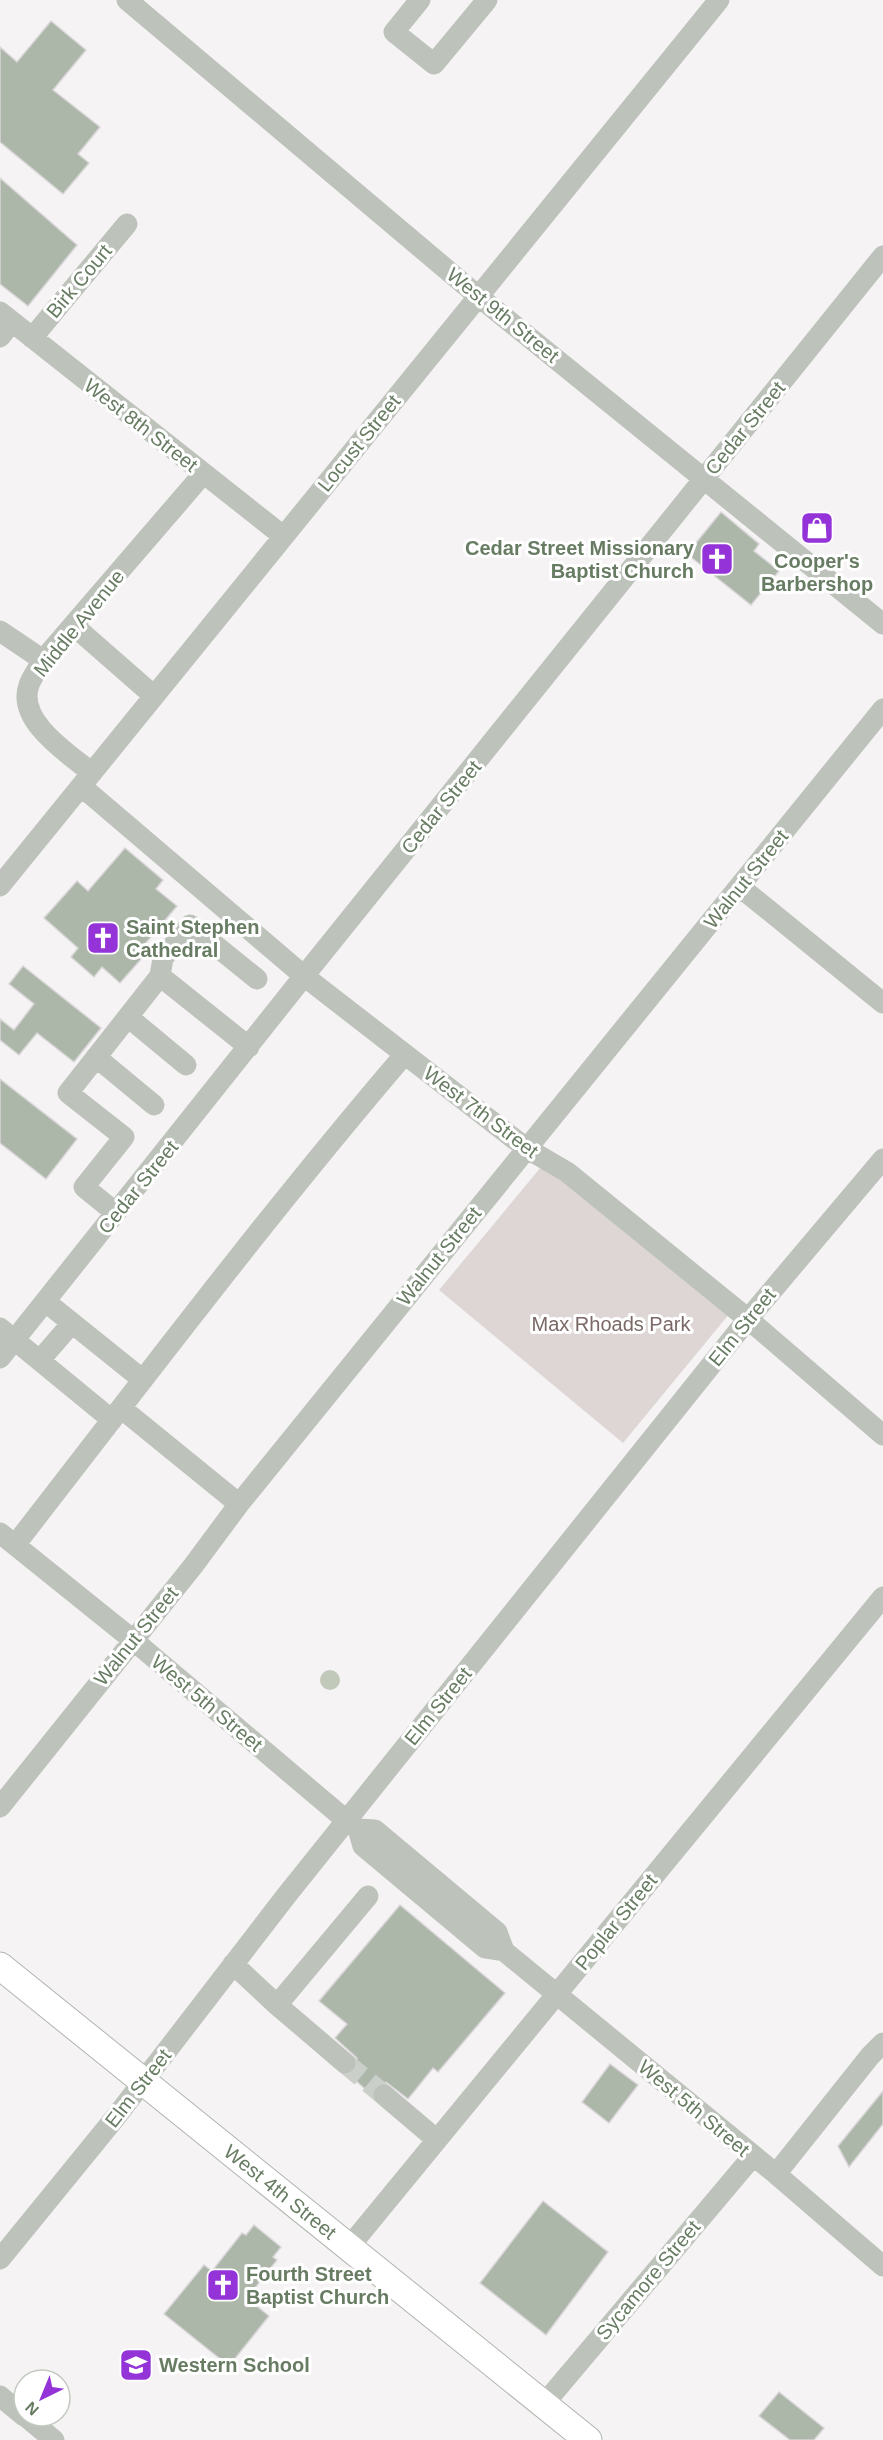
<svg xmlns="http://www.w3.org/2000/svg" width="883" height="2440" viewBox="0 0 883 2440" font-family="Arial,sans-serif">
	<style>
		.green { fill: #ddd6d5 }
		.water { fill: #c0c9ba }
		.building { fill: #acb6a9; stroke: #d8d6d7; stroke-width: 1.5 }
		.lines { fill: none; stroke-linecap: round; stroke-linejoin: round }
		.minor-tunnel { stroke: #cbcfc9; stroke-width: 21; stroke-dasharray: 21 10; stroke-linecap: butt }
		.major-casing { stroke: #afb6ad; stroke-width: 29 }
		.minor { stroke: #bdc3bb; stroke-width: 21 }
		.major { stroke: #fff; stroke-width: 27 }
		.labels { text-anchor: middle; stroke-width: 6; stroke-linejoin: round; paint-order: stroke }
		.street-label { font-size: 20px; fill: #687c63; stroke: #fff }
		.poi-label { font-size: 20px; font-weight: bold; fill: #687c63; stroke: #fff; text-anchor: start }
		.park-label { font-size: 20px; fill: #7a6966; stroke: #fff }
	</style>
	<rect width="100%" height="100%" fill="#f6f3f5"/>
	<path class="green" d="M546 1161 730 1313 623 1443 439 1290Z"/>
	<path class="water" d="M320 1680a10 10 0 1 1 20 0a10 10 0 1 1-20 0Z"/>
	<path class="building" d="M51 21 86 50 53 90 100 127 78 154 89 163 63 194 0 142V47L17 62Z
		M0 178 77 245 28 306 0 284Z
		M721 512 759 544 754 551 779 571 751 605 687 554Z
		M125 848 163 880 156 889 177 906 145 944 150 949 120 983 102 967 94 977 71 957 78 948 44 918 77 881 88 891Z
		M23 966 101 1028 74 1062 37 1033 19 1055 0 1040V1019L14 1030 34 1004 9 984Z
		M0 1079 77 1139 46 1179 0 1143Z
		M400 1905 505 1993 438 2072 433 2068 408 2099 386 2082 375 2086 371 2094 349 2075 357 2066V2058L335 2038 347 2024 319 2001Z
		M610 2064 638 2085 609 2123 582 2102Z
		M883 2091V2124L849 2167 838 2146Z
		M543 2201 608 2252 546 2335 480 2283Z
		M254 2225 281 2247 273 2257 277 2260 247 2298 269 2316 229 2366 164 2314 204 2265 212 2271 242 2233 246 2235Z
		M779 2392 824 2428 814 2440H790L759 2416Z"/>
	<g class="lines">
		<path class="minor-tunnel" d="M345 2063 384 2095"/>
		<defs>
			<g id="major">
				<path id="s1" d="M0 1966 588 2440"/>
			</g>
		</defs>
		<use href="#major" class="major-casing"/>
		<path class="minor" d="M127 0 478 296 883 624
			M420 0 394 32 434 64 487 0
			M0 312 283 536
			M0 337 12 322
			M32 338 127 224
			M74 626 154 696
			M0 631 43 660
			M92 773C69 754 16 721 29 685 32 676 39 668 43 660L203 474
			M81 786 304 976 526 1148 567 1172 748 1319 883 1435
			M0 886 719 0
			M740 887 883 1003
			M160 976 163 958 190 925 257 979
			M128 1017 186 1065
			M96 1057 154 1105
			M116 1213 84 1187 124 1137 68 1093 160 976 249 1047
			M46 1302 143 1380
			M0 1328 112 1420
			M0 1358 304 976 883 256
			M40 1360 72 1323
			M121 1408 239 1504
			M0 1533 133 1640 347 1821 358 1829 375 1830 497 1932 504 1951
			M15 1545C143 1380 269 1213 405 1054
			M0 1807 193 1566 239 1504 883 709
			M358 1829 363 1846 485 1948 504 1951 776 2174 883 2266
			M233 1964 277 2005 368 1896
			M277 2005 345 2063
			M384 2095 437 2140
			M776 2174 870 2056 883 2043
			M349 2247 883 1597
			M0 2259 115 2118 286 1896 748 1319 883 1159
			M0 2396 24 2416
			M544 2404 753 2156
			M25 2416 54 2440"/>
		<use href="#major" class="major"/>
	</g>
	<defs>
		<symbol id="shop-square" viewBox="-11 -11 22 22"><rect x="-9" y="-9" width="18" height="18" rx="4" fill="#9433d7" stroke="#fff"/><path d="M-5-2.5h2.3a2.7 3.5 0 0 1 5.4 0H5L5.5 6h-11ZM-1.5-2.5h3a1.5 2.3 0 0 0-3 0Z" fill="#fff"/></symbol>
		<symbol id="church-square" viewBox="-11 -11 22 22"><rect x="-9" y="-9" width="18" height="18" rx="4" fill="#9433d7" stroke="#fff"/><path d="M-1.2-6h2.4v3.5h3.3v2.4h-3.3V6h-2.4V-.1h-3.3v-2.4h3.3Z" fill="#fff"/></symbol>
		<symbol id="school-square" viewBox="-11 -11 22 22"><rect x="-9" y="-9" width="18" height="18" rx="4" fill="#9433d7" stroke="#fff"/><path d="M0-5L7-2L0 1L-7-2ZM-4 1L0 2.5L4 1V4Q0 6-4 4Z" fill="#fff"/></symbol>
	</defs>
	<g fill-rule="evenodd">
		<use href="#shop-square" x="798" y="509" width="38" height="38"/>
		<use href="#church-square" x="698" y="540" width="38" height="38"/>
		<use href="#church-square" x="84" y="919" width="38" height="38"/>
		<use href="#church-square" x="204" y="2266" width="38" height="38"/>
		<use href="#school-square" x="117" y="2346" width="38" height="38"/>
	</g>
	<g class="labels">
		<g class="street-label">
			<text transform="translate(79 281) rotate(-50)" y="7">Birk Court</text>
			<text transform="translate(503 315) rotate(39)" y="7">West 9th Street</text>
			<text transform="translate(141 425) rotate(38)" y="7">West 8th Street</text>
			<text transform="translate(745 428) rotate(-51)" y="7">Cedar Street</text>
			<text transform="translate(359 443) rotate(-51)" y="7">Locust Street</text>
			<text transform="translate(79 623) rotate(-51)" y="7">Middle Avenue</text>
			<text transform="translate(441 807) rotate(-51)" y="7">Cedar Street</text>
			<text transform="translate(746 879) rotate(-51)" y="7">Walnut Street</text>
			<text transform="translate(481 1112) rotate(37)" y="7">West 7th Street</text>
			<text transform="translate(138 1187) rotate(-51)" y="7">Cedar Street</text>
			<text transform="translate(439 1256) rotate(-51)" y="7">Walnut Street</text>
			<text transform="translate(742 1327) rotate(-51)" y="7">Elm Street</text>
			<text transform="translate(136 1636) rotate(-51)" y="7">Walnut Street</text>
			<text transform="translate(207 1703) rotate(40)" y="7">West 5th Street</text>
			<text transform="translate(438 1706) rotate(-51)" y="7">Elm Street</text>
			<text transform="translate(616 1922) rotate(-51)" y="7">Poplar Street</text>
			<text transform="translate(138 2088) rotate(-52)" y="7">Elm Street</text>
			<text transform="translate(694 2108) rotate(40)" y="7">West 5th Street</text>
			<text dy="7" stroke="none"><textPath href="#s1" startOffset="360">West 4th Street</textPath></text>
			<text transform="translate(648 2280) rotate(-50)" y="7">Sycamore Street</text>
		</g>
		<g class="poi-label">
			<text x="694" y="555" text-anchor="end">Cedar Street Missionary<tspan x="694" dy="23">Baptist Church</tspan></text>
			<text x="817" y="568" text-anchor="middle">Cooper's<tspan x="817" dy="23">Barbershop</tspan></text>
			<text x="126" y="934">Saint Stephen<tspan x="126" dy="23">Cathedral</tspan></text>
			<text x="246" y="2281">Fourth Street<tspan x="246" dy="23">Baptist Church</tspan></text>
			<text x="159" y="2372">Western School</text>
		</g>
		<g class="park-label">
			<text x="611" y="1331">Max Rhoads Park</text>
		</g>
	</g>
	<g transform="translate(42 2398) rotate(223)"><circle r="28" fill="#ffffff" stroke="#c3cbc1" stroke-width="1.5"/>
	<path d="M0-4.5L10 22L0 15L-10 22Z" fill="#9433d7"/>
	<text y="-9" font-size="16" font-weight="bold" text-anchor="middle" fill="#687c63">N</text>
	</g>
</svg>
